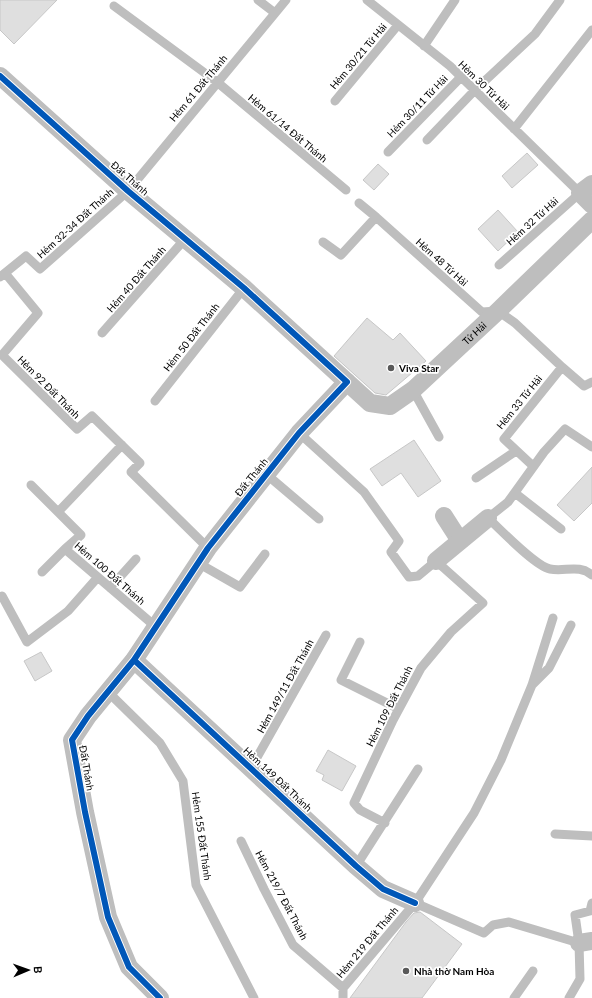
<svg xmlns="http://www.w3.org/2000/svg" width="592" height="998" viewBox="0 0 592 998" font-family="Lato,sans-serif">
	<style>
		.building { fill: #dfdfdf; stroke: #c7c7c7 }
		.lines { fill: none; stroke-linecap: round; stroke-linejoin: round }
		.service { stroke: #bebebe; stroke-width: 9 }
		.minor { stroke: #bebebe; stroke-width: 18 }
		.cycleway-casing { stroke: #fff; stroke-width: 8 }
		.cycleway { stroke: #0057b8; stroke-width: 6 }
		.poi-dot { fill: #595959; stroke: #fff; stroke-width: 1.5 }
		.labels { text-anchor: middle; stroke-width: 3.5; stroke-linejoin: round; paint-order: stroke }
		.street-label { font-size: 10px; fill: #000; stroke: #fff }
		.poi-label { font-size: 10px; font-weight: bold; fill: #000; stroke: #fff; text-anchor: start }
	</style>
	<rect width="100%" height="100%" fill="#fff"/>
	<path class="building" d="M0 0H57L14 44 0 30Z
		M527 153 538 165 512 188 502 176Z
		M378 164 389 174 374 190 363 180Z
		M498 210 518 232 498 251 478 229Z
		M367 318 393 340 400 333 426 361 386 395 375 393 334 356Z
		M414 440 441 481 418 497 401 473 382 486 370 469Z
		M592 467V503L574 521 557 505Z
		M41 652 52 671 35 681 24 661Z
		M328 750 356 766 342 791 322 780 324 775 316 771Z
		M420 912 462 944 422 998H350L406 922 414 913Z"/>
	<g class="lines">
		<path class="service" d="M258 0 275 13
			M367 0 450 66 580 193 499 265
			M114 6 217 82 346 190
			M424 46 455 0
			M335 101 398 25
			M514 129 592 30
			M427 140 475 90 535 34 560 0
			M388 152 461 77
			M359 203 376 217
			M323 242 341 255 376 217 482 312 498 311 515 323 562 367
			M5 273 38 313 2 355 77 429 92 416 140 463 131 472 208 548
			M0 277 26 256 40 269 128 191 286 0
			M102 333 185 239
			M413 390 439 437
			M155 401 244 288
			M299 433 364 492 399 541 391 552 409 577 418 576 436 561 483 603 451 632 421 668 393 720 354 803 360 810 385 823
			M592 447 565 429 544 452 508 502 488 518C501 530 535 566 550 569 565 572 579 564 592 575
			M533 466 504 439 562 367 584 386 592 382
			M266 474 319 519
			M476 478 516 451
			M31 485 81 535 65 549 156 627
			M515 493 561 529
			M58 512 122 445
			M198 563 240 587 265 554
			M42 572 65 549
			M110 588 136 559
			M2 596 27 642 68 611 98 577
			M360 642 341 680 399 709
			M533 684 549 668 571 625
			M108 692 160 743 183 781 196 885 254 998
			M251 768 326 635
			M555 834 592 836
			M241 841 264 889 293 945 343 988
			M356 866 418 769
			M415 903 484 933 493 925 509 922 579 943
			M343 998V988L415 903 474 813 501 760 532 685 553 618
			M514 998 533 971
			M569 998 580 979 579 943 575 915 590 911 592 903"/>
		<g class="minor">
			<path d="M0 76 128 191 244 288 347 382 299 433 208 548 134 660 88 716 72 740 85 812 108 917 129 967 160 998"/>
			<path d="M592 184 580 193 592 205"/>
			<path id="s1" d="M347 382 370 403 390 406 413 390 498 311 592 220"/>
			<path d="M444 516 460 541"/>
			<path d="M436 561 488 518"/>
			<path d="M134 660 356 866 383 889 415 903"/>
			<path d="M579 943 592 941"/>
		</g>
		<defs>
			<path id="cycleway" d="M0 76 128 191 244 288 347 382 299 433 208 548 134 660 88 716 72 740 85 812 108 917 129 967 160 998
				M134 660 356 866 383 889 415 903"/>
		</defs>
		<use href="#cycleway" class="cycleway-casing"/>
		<use href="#cycleway" class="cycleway"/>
	</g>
	<g class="poi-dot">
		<circle cx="391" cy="368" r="4"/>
		<circle cx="406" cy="971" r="4"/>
	</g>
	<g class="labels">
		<g class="street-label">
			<text transform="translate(358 56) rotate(-50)" y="4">Hẻm 30/21 Tứ Hải</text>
			<text transform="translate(484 85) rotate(44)" y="4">Hẻm 30 Tứ Hải</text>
			<text transform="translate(198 88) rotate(-50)" y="4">Hẻm 61 Đất Thánh</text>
			<text transform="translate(417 106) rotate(-46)" y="4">Hẻm 30/11 Tứ Hải</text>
			<text transform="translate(288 128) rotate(40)" y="4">Hẻm 61/14 Đất Thánh</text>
			<text transform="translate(130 178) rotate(41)" y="4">Đất Thánh</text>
			<text transform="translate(532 221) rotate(-42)" y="4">Hẻm 32 Tứ Hải</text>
			<text transform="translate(75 223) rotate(-42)" y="4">Hẻm 32-34 Đất Thánh</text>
			<text transform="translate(442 262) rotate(42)" y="4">Hẻm 48 Tứ Hải</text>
			<text transform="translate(136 279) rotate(-49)" y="4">Hẻm 40 Đất Thánh</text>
			<text dy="4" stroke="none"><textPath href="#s1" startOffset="163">Tứ Hải</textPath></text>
			<text transform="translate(191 337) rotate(-52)" y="4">Hẻm 50 Đất Thánh</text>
			<text transform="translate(49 387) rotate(45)" y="4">Hẻm 92 Đất Thánh</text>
			<text transform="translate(519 402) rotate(-51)" y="4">Hẻm 33 Tứ Hải</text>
			<text transform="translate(251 477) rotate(-51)" y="4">Đất Thánh</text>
			<text transform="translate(110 573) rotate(41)" y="4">Hẻm 100 Đất Thánh</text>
			<text transform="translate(285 686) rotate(-61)" y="4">Hẻm 149/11 Đất Thánh</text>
			<text transform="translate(389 706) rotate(-63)" y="4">Hẻm 109 Đất Thánh</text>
			<text transform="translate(87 768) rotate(80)" y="4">Đất Thánh</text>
			<text transform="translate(278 779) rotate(43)" y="4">Hẻm 149 Đất Thánh</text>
			<text transform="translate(202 836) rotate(82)" y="4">Hẻm 155 Đất Thánh</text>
			<text transform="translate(282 895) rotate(62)" y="4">Hẻm 219/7 Đất Thánh</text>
			<text transform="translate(367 942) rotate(-50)" y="4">Hẻm 219 Đất Thánh</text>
		</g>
		<g class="poi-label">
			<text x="399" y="372">Viva Star</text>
			<text x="414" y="975">Nhà thờ Nam Hòa</text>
		</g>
	</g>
	<g transform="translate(28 970) rotate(88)" stroke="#ffffff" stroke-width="3" paint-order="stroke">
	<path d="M0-3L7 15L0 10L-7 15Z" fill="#000000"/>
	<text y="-6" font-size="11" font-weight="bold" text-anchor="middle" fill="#000000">B</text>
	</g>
</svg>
